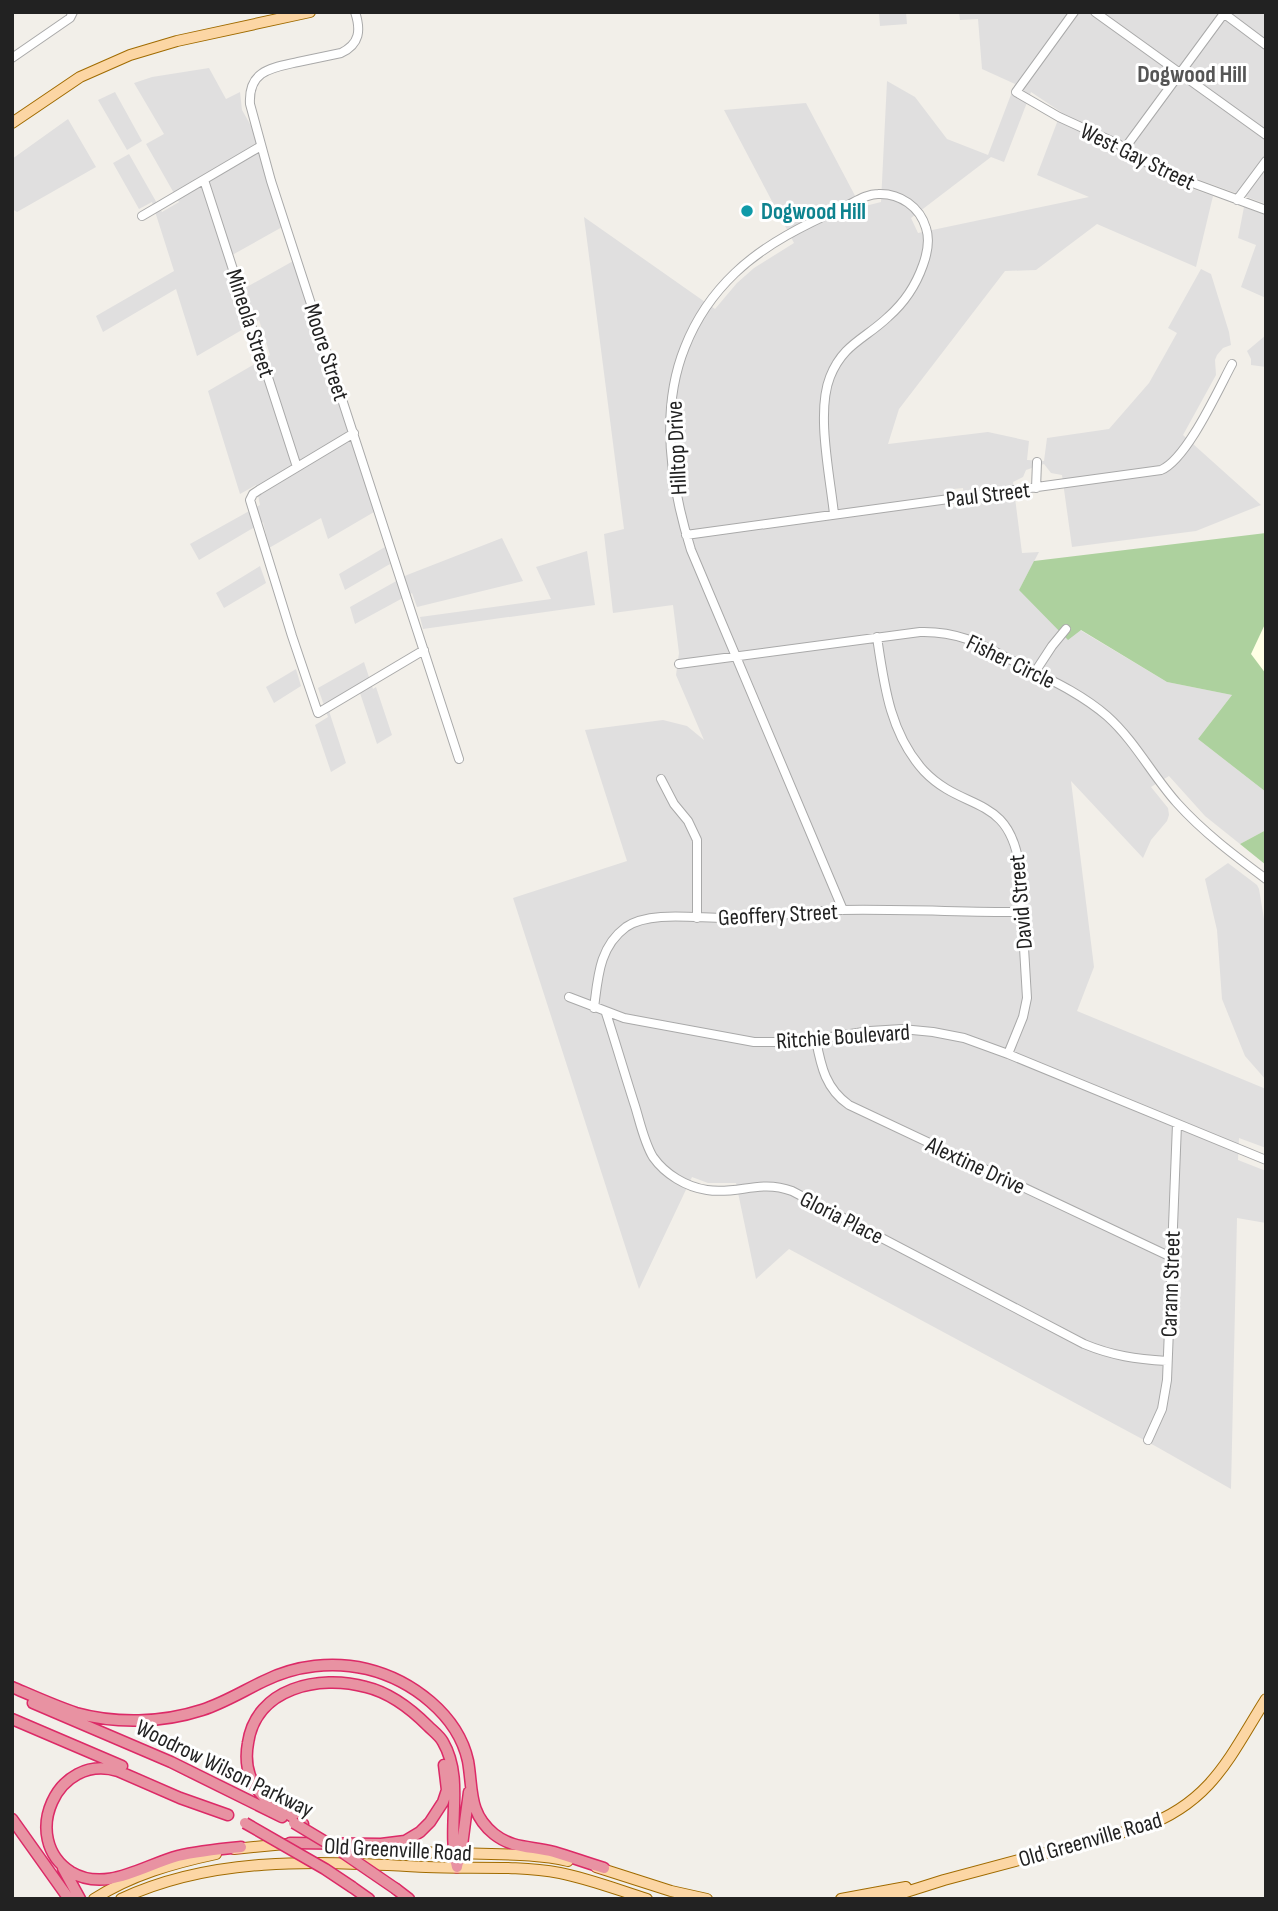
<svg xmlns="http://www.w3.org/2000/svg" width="1278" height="1911" viewBox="0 0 1278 1911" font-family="'Sofia Sans Condensed',sans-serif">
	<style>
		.residential { fill: #e0dfdf; fill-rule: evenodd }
		.education { fill: #ffffe5 }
		.forest { fill: #add19e }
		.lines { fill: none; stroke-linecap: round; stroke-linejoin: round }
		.minor-casing { stroke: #a9a9a9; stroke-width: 10 }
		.major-casing { stroke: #a06b00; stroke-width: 12 }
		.highway-casing { stroke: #dc2a67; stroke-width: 13 }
		.minor { stroke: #fff; stroke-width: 8 }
		.major { stroke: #fcd6a4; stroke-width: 10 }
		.highway { stroke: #e892a2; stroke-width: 10 }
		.highway-bridge-casing { stroke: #dc2a67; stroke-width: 13; stroke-linecap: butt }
		.highway-bridge { stroke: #e892a2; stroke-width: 10 }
		.culture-dot { fill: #0f9aa8; stroke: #fff; stroke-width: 2.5 }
		.labels { text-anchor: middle; stroke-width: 6; stroke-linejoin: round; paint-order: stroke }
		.street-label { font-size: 23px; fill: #222; stroke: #fff }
		.culture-label { font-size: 23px; font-weight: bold; fill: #0d838f; stroke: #fff; text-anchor: start }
		.neighbourhood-label { font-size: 24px; font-weight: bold; fill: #555; stroke: #fff }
	</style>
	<rect width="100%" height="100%" fill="#f2efe9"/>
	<path class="residential" d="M879 12H906L907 24 880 26Z
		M959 12H1266V204L1172 170 1170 181 1213 196 1196 267 1097 224 1036 270 1005 271 899 409 888 444 988 432 1029 441 1027 460 1044 461 1047 438 1109 429 1149 383 1177 333 1168 328 1201 269 1211 274 1229 332 1231 345 1223 348 1217 355 1215 360 1216 375 1183 435 1261 505 1196 531 1072 547 1062 475 1051 473 1044 464 1026 470 1023 477 1013 482 1022 553 1039 552 1019 590 1080 630 1167 682 1232 695 1198 739 1266 792V830L1240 844 1205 816 1169 776 1151 787 1168 808 1169 815 1167 821 1151 840 1143 858 1071 781 1094 967 1077 1011 1266 1089V1148L1239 1138 1238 1160 1266 1171V1223L1237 1218 1231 1489 1157 1447 789 1249 756 1279 736 1183H708L692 1177 639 1289 513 898 627 861 585 730 663 720 687 726 704 740 676 675 679 653 673 605 613 613 604 534 624 529 584 217 715 309 737 283 754 268 794 243 724 110 806 103 861 207 881 202 887 81 915 97 947 139 988 155 1015 84 982 69 978 19 960 20ZM1031 92 1061 112 1037 175 1089 197 918 233 911 218 991 157 1004 162ZM963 488 965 505 948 508 945 490Z
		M209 68 226 99 240 92 242 110 254 131 284 226 225 259 236 293 295 260 374 512 328 539 321 518 269 548 263 522 199 560 190 544 260 505 256 485 240 494 208 391 270 355 259 320 197 356 176 289 103 332 96 316 174 271 152 202 139 209 113 163 129 154 162 212 179 202 146 144 164 134 134 83 152 77Z
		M115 92 142 141 127 150 98 100Z
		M68 119 96 167 17 212 12 209V159Z
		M1244 207 1266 215V298L1241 287 1256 245 1238 238Z
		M1266 335V367L1251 365V359L1247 351Z
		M502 538 523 581 417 607 412 593 355 624 350 607 407 575Z
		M385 547 390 564 345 590 339 574Z
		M587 551 595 605 423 629 420 617 551 599 536 567Z
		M260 566 266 583 224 608 216 593Z
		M364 662 373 689 376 687 392 735 377 744 358 687 327 705 346 763 331 772 315 725 328 717 318 688Z
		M296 669 301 686 274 703 266 687Z
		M1228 863 1257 885 1259 889 1264 919H1266V1080L1245 1056 1222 999 1217 930 1205 879Z"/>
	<path class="education" d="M1266 597V673L1237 654Z"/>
	<path class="forest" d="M1266 533V622L1251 654 1266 674V792L1198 739 1232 695 1167 682 1081 630 1068 640 1019 590 1034 561Z
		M1266 830V865L1240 844Z"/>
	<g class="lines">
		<defs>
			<path id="minor" d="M355 12C361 30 360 44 341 53 327 56 312 59 298 62 272 68 248 70 250 104L271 181 459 759
				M1074 12 1016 92 1059 117 1118 144 1160 171 1266 210
				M1095 12 1266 135
				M1222 12 1266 45
				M12 58 70 18 73 12
				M1125 148 1225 12
				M204 180 297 467
				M1237 200 1266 161
				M142 216 261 146
				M354 433 259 490 253 494 250 500 292 636 318 713 424 650
				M1036 488 1037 462
				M834 514C830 476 816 412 830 377 843 344 865 339 888 317 904 303 916 285 923 265 927 254 930 240 926 228 920 207 900 193 878 194 866 194 855 202 844 207 806 224 765 244 735 273 714 293 696 319 685 347 659 411 671 486 691 550L843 910
				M686 535 1161 470C1187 459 1218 390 1232 364
				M877 637C884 685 890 734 924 771 963 812 1008 794 1019 864L1027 998 1023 1017 1008 1054
				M679 664 920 632C957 631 979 643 1011 660 1044 677 1078 691 1107 716 1135 741 1152 775 1177 803 1203 832 1235 856 1266 879
				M1035 672 1052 646 1066 629
				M661 779 674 804 688 821 697 840V918
				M569 997 624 1018 754 1042H798L870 1031 902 1029 933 1032 964 1038 1008 1054 1266 1160
				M594 1008C598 977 599 947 626 927 651 910 700 919 730 918 767 918 804 911 841 910 901 909 962 912 1022 912
				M606 1013C616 1044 625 1075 635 1106 640 1122 644 1142 653 1157 665 1174 686 1187 707 1190 738 1195 760 1179 792 1191L1084 1344C1113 1356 1136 1359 1167 1361
				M816 1040C821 1067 826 1089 849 1105L1171 1257
				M1148 1440 1162 1409 1167 1380 1177 1124"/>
			<path id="major" d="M12 123 80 77 130 55 177 41 310 12
				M363 1848C396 1851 428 1853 460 1853 497 1855 532 1853 568 1861
				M234 1849 285 1844
				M596 1867 671 1891 707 1899
				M94 1899C131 1875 174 1863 216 1854
				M121 1899C217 1854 324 1862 426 1867 471 1869 516 1865 560 1873 590 1879 618 1890 647 1899
				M841 1899 906 1887
				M884 1899 944 1880 1143 1827C1212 1802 1230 1756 1266 1699"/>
			<path id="highway" d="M12 1687C33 1696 55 1706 76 1713 116 1724 162 1723 202 1710 224 1703 243 1691 264 1681 296 1665 333 1661 367 1669 412 1680 458 1715 468 1761 473 1789 468 1813 494 1834 513 1849 531 1846 554 1852 571 1857 587 1863 604 1868
				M33 1703 171 1762 282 1817
				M12 1719 122 1766
				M228 1815 180 1798 118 1771C57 1752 19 1839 71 1872 106 1893 144 1865 178 1856 198 1851 220 1849 241 1847
				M12 1819 69 1899
				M303 1824C288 1812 268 1805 257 1789 247 1775 245 1759 248 1743 256 1688 319 1674 366 1687 391 1693 411 1709 428 1726 433 1731 440 1736 443 1742 465 1780 446 1827 457 1867
				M290 1843 381 1844 405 1841 420 1832 430 1822 443 1802 447 1790 444 1765
				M457 1866 461 1853 469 1792
				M63 1868 80 1899
				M352 1887 369 1899
				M396 1889 409 1899"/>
		</defs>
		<use href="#minor" class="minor-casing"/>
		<use href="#major" class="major-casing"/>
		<use href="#highway" class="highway-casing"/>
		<use href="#minor" class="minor"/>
		<use href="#major" class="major"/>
		<use href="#highway" class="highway"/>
		<defs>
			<path id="highway-bridge" d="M245 1823 325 1869 352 1887
				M294 1823 339 1850 396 1889"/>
		</defs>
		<use href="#highway-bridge" class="highway-bridge-casing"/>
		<use href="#highway-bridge" class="highway-bridge"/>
	</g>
	<circle class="culture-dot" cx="747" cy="211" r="7"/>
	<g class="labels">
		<g class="street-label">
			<text transform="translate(1138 156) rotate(26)" y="8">West Gay Street</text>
			<text transform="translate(251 323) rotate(72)" y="8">Mineola Street</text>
			<text transform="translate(327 352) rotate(72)" y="8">Moore Street</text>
			<text transform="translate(676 448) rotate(-93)" y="8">Hilltop Drive</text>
			<text transform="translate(988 494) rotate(-7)" y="8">Paul Street</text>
			<text transform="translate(1011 661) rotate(26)" y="8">Fisher Circle</text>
			<text transform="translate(1020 902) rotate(-95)" y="8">David Street</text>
			<text transform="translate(778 914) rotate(-3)" y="8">Geoffery Street</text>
			<text transform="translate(843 1036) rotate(-4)" y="8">Ritchie Boulevard</text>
			<text transform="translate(976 1165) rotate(25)" y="8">Alextine Drive</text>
			<text transform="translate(842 1217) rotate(27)" y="8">Gloria Place</text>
			<text transform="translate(1170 1284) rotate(-88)" y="8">Carann Street</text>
			<text transform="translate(225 1768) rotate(26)" y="8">Woodrow Wilson Parkway</text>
			<text transform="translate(1090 1839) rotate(-16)" y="8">Old Greenville Road</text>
			<text transform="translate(398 1849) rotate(3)" y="8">Old Greenville Road</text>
		</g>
		<g class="culture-label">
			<text x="761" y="219">Dogwood Hill</text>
		</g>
		<g class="neighbourhood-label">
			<text x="1192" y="82">Dogwood Hill</text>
		</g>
	</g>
	<rect width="1278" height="1911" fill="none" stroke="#222222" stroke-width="28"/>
</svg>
